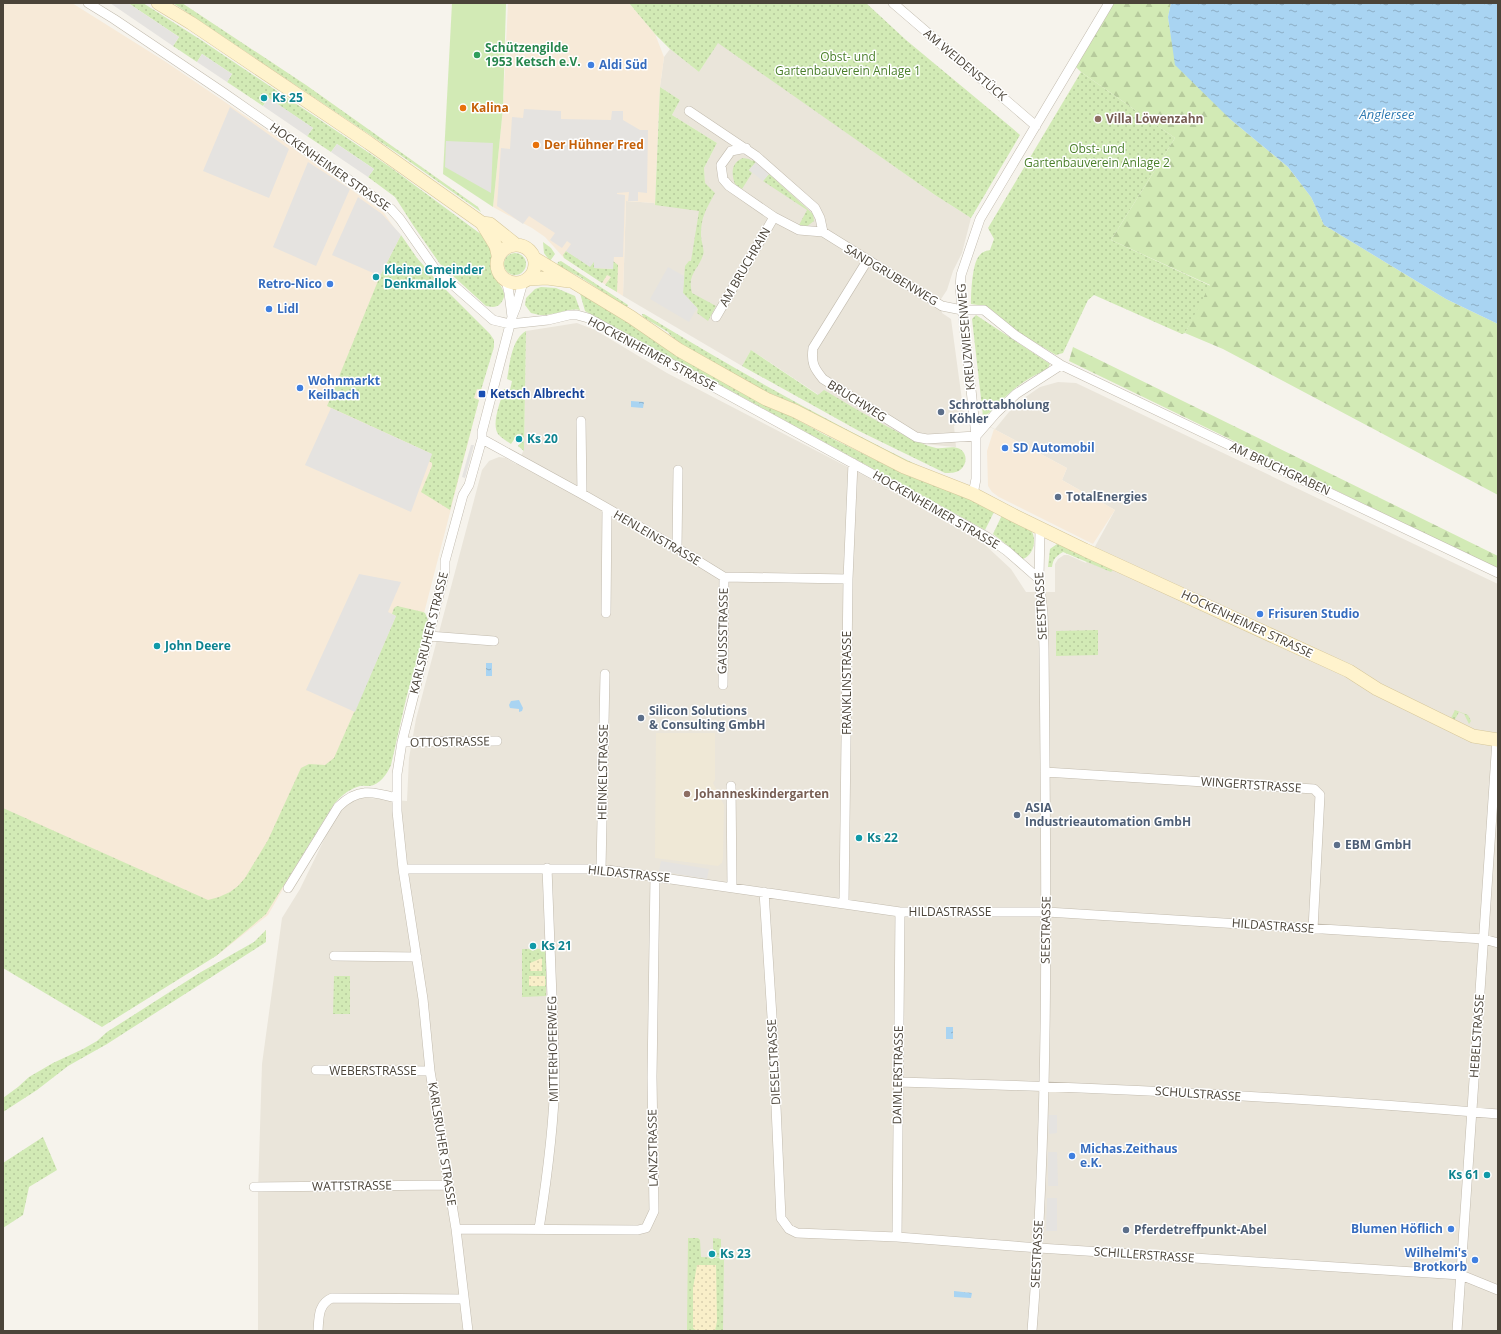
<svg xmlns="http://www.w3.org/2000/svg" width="1501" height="1334" viewBox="0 0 1501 1334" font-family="'Open Sans',sans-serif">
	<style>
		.residential { fill: #eae5da }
		.commercial { fill: #f7ead8 }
		.education { fill: #efe8d6 }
		.green { fill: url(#green-dots) }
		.forest { fill: url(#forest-firs) }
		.sand { fill: url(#sand-dots) }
		.pitch { fill: #d2eab5 }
		.parking { fill: #e5e3e0 }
		.water { fill: url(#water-ripples) }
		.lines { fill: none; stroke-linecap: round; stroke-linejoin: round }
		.street-casing { stroke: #c2bbae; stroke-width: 10 }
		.secondary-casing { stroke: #d6c79b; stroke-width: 14 }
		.street { stroke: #fff; stroke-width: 9 }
		.secondary { stroke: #fff3cd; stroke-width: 13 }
		.leisure-dot { fill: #2e9e5b; stroke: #fff; stroke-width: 1.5 }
		.shop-dot { fill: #3f7fe0; stroke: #fff; stroke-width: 1.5 }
		.culture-dot { fill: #0f9aa8; stroke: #fff; stroke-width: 1.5 }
		.food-dot { fill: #e8710a; stroke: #fff; stroke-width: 1.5 }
		.education-dot { fill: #8d6e63; stroke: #fff; stroke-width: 1.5 }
		.transit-dot { fill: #1a4fb4; stroke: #fff; stroke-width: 1.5 }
		.service-dot { fill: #5c6f8a; stroke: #fff; stroke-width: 1.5 }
		.labels { text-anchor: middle; stroke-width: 3; stroke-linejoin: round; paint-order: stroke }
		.leisure-label { font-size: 12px; font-weight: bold; fill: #27864d; stroke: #fff; text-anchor: start }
		.park-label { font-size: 12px; fill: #4a7f2a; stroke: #fff }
		.shop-label { font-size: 12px; font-weight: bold; fill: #366cbe; stroke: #fff; text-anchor: start }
		.street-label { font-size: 12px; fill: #4b4439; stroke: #fff }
		.culture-label { font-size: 12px; font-weight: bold; fill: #0d838f; stroke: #fff; text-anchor: start }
		.food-label { font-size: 12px; font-weight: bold; fill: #c56008; stroke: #fff; text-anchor: start }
		.education-label { font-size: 12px; font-weight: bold; fill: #785e54; stroke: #fff; text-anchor: start }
		.transit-label { font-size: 12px; font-weight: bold; fill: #164399; stroke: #fff; text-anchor: start }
		.service-label { font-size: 12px; font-weight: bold; fill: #4e5e75; stroke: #fff; text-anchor: start }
		.water-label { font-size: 13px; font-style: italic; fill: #2e7ab2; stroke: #fff }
	</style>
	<defs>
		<pattern id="green-dots" width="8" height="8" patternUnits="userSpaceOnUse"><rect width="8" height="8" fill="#d2eab5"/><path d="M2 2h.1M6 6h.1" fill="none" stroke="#b6ca9c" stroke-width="1.8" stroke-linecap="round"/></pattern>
		<pattern id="forest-firs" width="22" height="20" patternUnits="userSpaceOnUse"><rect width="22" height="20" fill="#d2eab5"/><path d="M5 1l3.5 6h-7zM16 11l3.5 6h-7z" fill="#b6ca9c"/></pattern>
		<pattern id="sand-dots" width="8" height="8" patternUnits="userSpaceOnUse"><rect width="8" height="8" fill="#f9efc9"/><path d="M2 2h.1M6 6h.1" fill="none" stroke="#d7cead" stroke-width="1.8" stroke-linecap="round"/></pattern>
		<pattern id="water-ripples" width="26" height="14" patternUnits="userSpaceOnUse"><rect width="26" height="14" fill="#a9d4f2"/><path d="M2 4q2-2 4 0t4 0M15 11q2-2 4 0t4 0" fill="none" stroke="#8caec5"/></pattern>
	</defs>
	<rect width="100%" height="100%" fill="#f6f3ec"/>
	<path class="residential" d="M718 42 935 195 971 218 962 253 953 271 947 290 941 299 942 313 951 319 964 415 995 429 1009 412 1024 398 1040 387 1058 382 1076 383 1498 584V1331H258V1192L262 1064 282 918 300 889 338 811 356 797 407 801 409 758 416 719 482 470 489 461 499 457 506 458 516 464 524 450 526 331 577 323 595 330 667 373 865 476 983 543 1011 569 1026 592H1055V564L1058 559 1064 555H1068L1086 563 1115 510 1062 480 1067 468 994 429 963 416 960 422 954 426 956 447 923 444 819 395 751 350 742 366 623 296 626 201 655 203V205L705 183 704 168 717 143 672 115 680 100 660 87 664 57 670 49 699 72Z"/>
	<path class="commercial" d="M3 3H72L166 62 290 146 384 213 430 279 492 346 470 435 383 772 350 788 334 800 268 915 216 956 3 858Z
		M508 3H629L655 34 664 57 660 87 655 205 654 203 626 201 623 296 564 258 545 237 532 228 493 207 503 108Z
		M994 429 1067 468 1062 480 1115 510 1093 544 999 497 992 492 988 486 987 451Z"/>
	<path class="education" d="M656 733H715V780L713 783 724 805 723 858 722 863 718 866 655 858Z"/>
	<path class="green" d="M128 3H143L201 40 390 167 482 235C487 241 492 246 492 254 493 259 491 265 492 270 494 282 512 291 500 304 496 308 491 307 486 306L440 264 413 225 395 197 368 177 374 169 337 144 331 152 307 136 313 128 268 98 263 106 227 82 232 74 202 54 197 62 173 46 179 37Z
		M173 3H182L306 85 478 207 481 212 403 157Z
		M629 3H866L906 40 1012 128 1020 135 971 218 935 195 718 43 699 72 670 49 655 34Z
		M1081 72 1175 138 1111 240 1211 286 1185 333 1182 334 1094 295 1088 300 1063 353 1056 355 1016 331 993 311 985 306 971 304C971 294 972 264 979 256 982 252 985 251 990 250L994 239 988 228Z
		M660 87 680 100 672 115 717 143 704 168 705 183 715 193C706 210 701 216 701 236 701 242 705 250 703 255 698 271 687 273 692 293L716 306 708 321 697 313 698 309 683 293 685 266 689 261H691L699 211 655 205Z
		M743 158 749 159 752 161 753 160 756 162 749 170 752 173 742 189 735 184C731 173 731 163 743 158Z
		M769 174 813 214 814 221 806 227 799 225 807 210 763 181Z
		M401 235 417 258 437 281 490 334 494 340V347L481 390 477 389 474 398 479 400 450 510 421 492 432 466V463L429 461 432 454 327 406 380 276Z
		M543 242 551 248 555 254 550 261 544 253Z
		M566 251 590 266 594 261V268L613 269V261L618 265 617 292 605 285 611 277 607 275 602 283 564 258 563 255Z
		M504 264a11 11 0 1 1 22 0a11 11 0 1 1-22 0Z
		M561 261 628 305V306L626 307 580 277 557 265 558 262Z
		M541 287 556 288 575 296 580 310C569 308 561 313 551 314 544 316 538 315 531 313L525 305 526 298 535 289Z
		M580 293 785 413 825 435 902 473 959 494 994 512 985 530 585 311Z
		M642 314H644C735 370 829 422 925 469L873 446 783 399 772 394 765 393C750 384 673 343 668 332L643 317Z
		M976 315 1050 364 1047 370C1030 376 1015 387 1002 400 996 406 992 413 983 416L972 319Z
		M526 331 524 451 518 446 523 440 517 435 511 444C507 441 501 438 498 434 491 423 501 401 504 389L510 390 512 381 507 379C510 364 511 340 526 331Z
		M751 350 818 395 824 390C856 409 887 428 921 443 926 445 931 447 936 448 944 449 953 445 960 449 968 454 967 465 960 470 956 473 950 473 945 473L859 431 742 366Z
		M1002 515 1031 530C1037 539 1034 555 1023 559L1021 558 1007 545 993 534Z
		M1057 544 1062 545 1113 570 1111 572 1063 552C1056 556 1053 559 1052 567H1048L1050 549Z
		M397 606 423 612 425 613 428 620 406 699 391 765C387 774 380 785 369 786 365 786 361 785 357 787 348 790 340 797 334 804L266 914 216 956 102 1027 3 968V808L208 900 219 897 230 892 238 886 245 878 268 840 301 768 309 764 325 765 334 758 396 616 392 614 394 608Z
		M1098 630V655L1056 656V631Z
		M1455 710 1468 715 1471 721 1469 724 1464 714 1459 712 1454 721 1450 720Z
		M266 930V942L107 1044 68 1066 37 1090 3 1112V1098L18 1087 29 1077 53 1063 83 1049 97 1041 107 1032 201 972 254 942Z
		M522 949H546V996L522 997Z
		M334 976H350V1014H333Z
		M43 1137 57 1170 29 1187 23 1215 3 1228V1163Z
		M688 1238H698L700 1240 701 1257 724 1258 723 1331H687Z
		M713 1238 721 1239V1257H715L716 1250H713Z"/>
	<path class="forest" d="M1114 3H1171L1168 17 1171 36 1230 119 1288 167 1311 197 1324 225 1446 299 1498 324V495L1223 349 1185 333 1210 285 1111 240 1175 138 1081 72 1075 66Z
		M1073 347 1498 556V569L1069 361Z"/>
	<path class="sand" d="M542 958V971H530V963Z
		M529 976H545V986H529Z
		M697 1265H716L717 1321 715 1331H697L693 1328V1288Z"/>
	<path class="pitch" d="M452 3H506L503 108 493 207 443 174Z"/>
	<path class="parking" d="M110 3H128L179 37 173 46Z
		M202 54 232 74 227 82 197 62Z
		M269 98 313 128 307 136 263 106Z
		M230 107 289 149 269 198 203 171Z
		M524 109 561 111V119L611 120 612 111H623V120L640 130H648L647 193 638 192V201H628L629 192 617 193V194L625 195 623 257H614L613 269 594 268V262L590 267 566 251 571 244 567 241 562 248 550 240 555 233 529 216 523 224 497 206 501 148 510 149 512 117 523 118Z
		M446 141 493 143 491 193 445 167Z
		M337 144 374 169 368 177 331 152Z
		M308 162 350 189 316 266 273 247Z
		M756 162 769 174 763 181 749 170Z
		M358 197 382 214 401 235 380 276 332 255Z
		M668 267 684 276 683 293 697 308 689 322 650 299Z
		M331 408 432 454 411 512 305 465Z
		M471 445H474L465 478 462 477Z
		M359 574 401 582 388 612 396 616 355 712 306 690Z
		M661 861 709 869 707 879 659 871Z
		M1048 1115H1057V1133L1049 1134Z
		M1048 1152H1057L1058 1186H1048Z
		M1047 1198H1057V1231H1046Z"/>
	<path class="water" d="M1171 3H1498V324L1446 299 1324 225 1311 197 1288 167 1230 119 1175 65 1168 17Z
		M631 401 644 402 643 408 631 407Z
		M486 663H492V676H486Z
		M519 700 523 708 522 711 519 712V709L510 708 509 705 511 701Z
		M946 1027H953V1039H946Z
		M954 1291 972 1293 971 1298 954 1297Z"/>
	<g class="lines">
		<defs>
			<path id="street" d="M88 3 114 19 224 93 391 209 400 219 435 269 493 320 510 324 548 320 569 315H577L588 318 987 537 1007 551 1039 579
				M893 3 1036 126
				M689 111 756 156 815 208 820 218 823 232
				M746 148 731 151 721 165 723 179 729 186 774 217 799 230 823 232 942 306 962 310H984L1015 335 1061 365
				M867 261 813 348C811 363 814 368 823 379L916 437 927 439 976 436
				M506 280 509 293 512 317
				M716 317 774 217
				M581 421 582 494
				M976 436 996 413 1016 394 1061 365 1498 573
				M482 439 582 494 677 548 724 577 848 579
				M973 494 976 479V436L960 287 961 275 980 219 1109 3
				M677 548 678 470
				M606 613 607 509
				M429 636 494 641
				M723 685 724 577
				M402 742 497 741
				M1045 772 1314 789 1320 795 1313 929
				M731 786 732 887
				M403 869H601L900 912H1047L1484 939 1498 943
				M601 869 605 674
				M288 888 338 807C357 788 372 791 396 798
				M764 892 772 1017 781 1218 789 1229 797 1233 897 1237 1039 1248 1461 1275 1498 1290
				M844 903 848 579 853 463
				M334 956 417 957
				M316 1070 430 1071
				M898 1082C1098 1087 1298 1097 1498 1114
				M254 1187 449 1185
				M456 1229 638 1230 646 1228 654 1211 652 1077 655 876
				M539 1229C547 1178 554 1127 555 1075L547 868
				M897 1237 900 912
				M318 1331C319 1317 318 1304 332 1298L464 1299
				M468 1331 456 1229 430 1071 423 999 403 869 397 811V774L402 742 445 571V561L463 495 469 485 482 439V432L512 317 516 307 523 282
				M1032 1331C1050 1104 1046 876 1044 649L1043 613 1039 579 1040 529
				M1457 1331 1497 740"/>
			<path id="secondary" d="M158 3 191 23 369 143 482 223 490 224 515 244
				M482 223 496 246 498 255
				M497 264a19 19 0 1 1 38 0a19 19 0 1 1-38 0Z
				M534 258 631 317 679 350 766 399 795 411 904 467 973 494 1015 516 1085 550 1349 671 1377 689 1473 736 1498 740
				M528 279 547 278 569 281"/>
		</defs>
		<use href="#street" class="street-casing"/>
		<use href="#secondary" class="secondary-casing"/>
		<use href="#street" class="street"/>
		<use href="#secondary" class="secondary"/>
	</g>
	<circle class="leisure-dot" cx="477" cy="55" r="4"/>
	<g class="shop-dot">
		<circle cx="591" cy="65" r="4"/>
		<circle cx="330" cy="284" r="4"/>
		<circle cx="269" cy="309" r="4"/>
		<circle cx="300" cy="388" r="4"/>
		<circle cx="1005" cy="448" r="4"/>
		<circle cx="1260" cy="614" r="4"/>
		<circle cx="1072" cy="1156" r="4"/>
		<circle cx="1451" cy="1229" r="4"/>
		<circle cx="1475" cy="1260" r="4"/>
	</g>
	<g class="culture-dot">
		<circle cx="264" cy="98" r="4"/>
		<circle cx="376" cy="277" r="4"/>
		<circle cx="519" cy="439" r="4"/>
		<circle cx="157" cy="646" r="4"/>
		<circle cx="859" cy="838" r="4"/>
		<circle cx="533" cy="946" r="4"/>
		<circle cx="1487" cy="1175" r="4"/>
		<circle cx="712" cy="1254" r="4"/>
	</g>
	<g class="food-dot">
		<circle cx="463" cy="108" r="4"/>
		<circle cx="536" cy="145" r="4"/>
	</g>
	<g class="education-dot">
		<circle cx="1098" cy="119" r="4"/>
		<circle cx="687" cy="794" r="4"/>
	</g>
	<rect class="transit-dot" x="478" y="390" width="8" height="8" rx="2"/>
	<g class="service-dot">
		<circle cx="941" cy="412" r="4"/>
		<circle cx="1058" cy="497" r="4"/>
		<circle cx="641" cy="718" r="4"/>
		<circle cx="1017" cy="815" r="4"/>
		<circle cx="1337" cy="845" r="4"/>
		<circle cx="1126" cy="1230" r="4"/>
	</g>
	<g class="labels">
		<g class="leisure-label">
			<text x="485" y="52">Schützengilde<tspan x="485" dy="14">1953 Ketsch e.V.</tspan></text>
		</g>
		<g class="park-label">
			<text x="848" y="61">Obst- und<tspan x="848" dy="14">Gartenbauverein Anlage 1</tspan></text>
			<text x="1097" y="153">Obst- und<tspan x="1097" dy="14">Gartenbauverein Anlage 2</tspan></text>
		</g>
		<g class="shop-label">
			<text x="599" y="69">Aldi Süd</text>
			<text x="322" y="288" text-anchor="end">Retro-Nico</text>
			<text x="277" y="313">Lidl</text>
			<text x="308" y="385">Wohnmarkt<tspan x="308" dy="14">Keilbach</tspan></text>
			<text x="1013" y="452">SD Automobil</text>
			<text x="1268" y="618">Frisuren Studio</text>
			<text x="1080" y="1153">Michas.Zeithaus<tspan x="1080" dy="14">e.K.</tspan></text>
			<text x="1443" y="1233" text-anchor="end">Blumen Höflich</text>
			<text x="1467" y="1257" text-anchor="end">Wilhelmi's<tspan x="1467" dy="14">Brotkorb</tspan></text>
		</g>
		<g class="street-label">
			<text transform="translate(965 65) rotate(40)" y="4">AM WEIDENSTÜCK</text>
			<text transform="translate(330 167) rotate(35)" y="4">HOCKENHEIMER STRASSE</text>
			<text transform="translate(745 267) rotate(-60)" y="4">AM BRUCHRAIN</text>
			<text transform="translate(891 275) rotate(31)" y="4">SANDGRUBENWEG</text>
			<text transform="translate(966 337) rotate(-95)" y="4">KREUZWIESENWEG</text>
			<text transform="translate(652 354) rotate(28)" y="4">HOCKENHEIMER STRASSE</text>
			<text transform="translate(857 401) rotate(32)" y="4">BRUCHWEG</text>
			<text transform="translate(1280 469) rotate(25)" y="4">AM BRUCHGRABEN</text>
			<text transform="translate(936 510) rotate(30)" y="4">HOCKENHEIMER STRASSE</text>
			<text transform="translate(657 538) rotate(30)" y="4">HENLEINSTRASSE</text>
			<text transform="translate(1041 606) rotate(-93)" y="4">SEESTRASSE</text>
			<text transform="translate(1247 624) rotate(25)" y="4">HOCKENHEIMER STRASSE</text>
			<text transform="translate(723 631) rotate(-89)" y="4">GAUSSSTRASSE</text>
			<text transform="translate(429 633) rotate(-76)" y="4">KARLSRUHER STRASSE</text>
			<text transform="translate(847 683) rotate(-90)" y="4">FRANKLINSTRASSE</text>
			<text transform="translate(450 742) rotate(-1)" y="4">OTTOSTRASSE</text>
			<text transform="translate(603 772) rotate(-89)" y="4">HEINKELSTRASSE</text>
			<text transform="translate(1251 785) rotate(4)" y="4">WINGERTSTRASSE</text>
			<text transform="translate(629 874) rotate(6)" y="4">HILDASTRASSE</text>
			<text x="950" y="916">HILDASTRASSE</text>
			<text transform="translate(1273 926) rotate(4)" y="4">HILDASTRASSE</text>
			<text transform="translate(1046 930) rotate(-89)" y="4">SEESTRASSE</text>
			<text transform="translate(1477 1036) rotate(-86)" y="4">HEBELSTRASSE</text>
			<text transform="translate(553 1049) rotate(-91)" y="4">MITTERHOFERWEG</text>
			<text transform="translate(774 1062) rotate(-93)" y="4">DIESELSTRASSE</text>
			<text x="373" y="1075">WEBERSTRASSE</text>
			<text transform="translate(898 1075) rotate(-89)" y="4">DAIMLERSTRASSE</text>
			<text transform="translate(1198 1094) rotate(4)" y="4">SCHULSTRASSE</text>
			<text transform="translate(442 1144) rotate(81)" y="4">KARLSRUHER STRASSE</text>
			<text transform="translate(653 1148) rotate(-91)" y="4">LANZSTRASSE</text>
			<text transform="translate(352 1186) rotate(-1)" y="4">WATTSTRASSE</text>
			<text transform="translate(1037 1254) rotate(-87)" y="4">SEESTRASSE</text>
			<text transform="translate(1144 1255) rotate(4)" y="4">SCHILLERSTRASSE</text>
		</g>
		<g class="culture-label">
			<text x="272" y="102">Ks 25</text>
			<text x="384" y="274">Kleine Gmeinder<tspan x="384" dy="14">Denkmallok</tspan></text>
			<text x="527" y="443">Ks 20</text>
			<text x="165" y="650">John Deere</text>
			<text x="867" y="842">Ks 22</text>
			<text x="541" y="950">Ks 21</text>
			<text x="1479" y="1179" text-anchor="end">Ks 61</text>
			<text x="720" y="1258">Ks 23</text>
		</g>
		<g class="food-label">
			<text x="471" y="112">Kalina</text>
			<text x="544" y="149">Der Hühner Fred</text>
		</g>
		<g class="education-label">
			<text x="1106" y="123">Villa Löwenzahn</text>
			<text x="695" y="798">Johanneskindergarten</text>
		</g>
		<g class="transit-label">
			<text x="490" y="398">Ketsch Albrecht</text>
		</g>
		<g class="service-label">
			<text x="949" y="409">Schrottabholung<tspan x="949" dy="14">Köhler</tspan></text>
			<text x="1066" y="501">TotalEnergies</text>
			<text x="649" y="715">Silicon Solutions<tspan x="649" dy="14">&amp; Consulting GmbH</tspan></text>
			<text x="1025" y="812">ASIA<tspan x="1025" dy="14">Industrieautomation GmbH</tspan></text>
			<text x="1345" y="849">EBM GmbH</text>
			<text x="1134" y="1234">Pferdetreffpunkt-Abel</text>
		</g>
		<g class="water-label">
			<text x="1387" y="119">Anglersee</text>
		</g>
	</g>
	<rect width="1501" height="1334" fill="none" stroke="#4b4439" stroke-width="8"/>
</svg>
